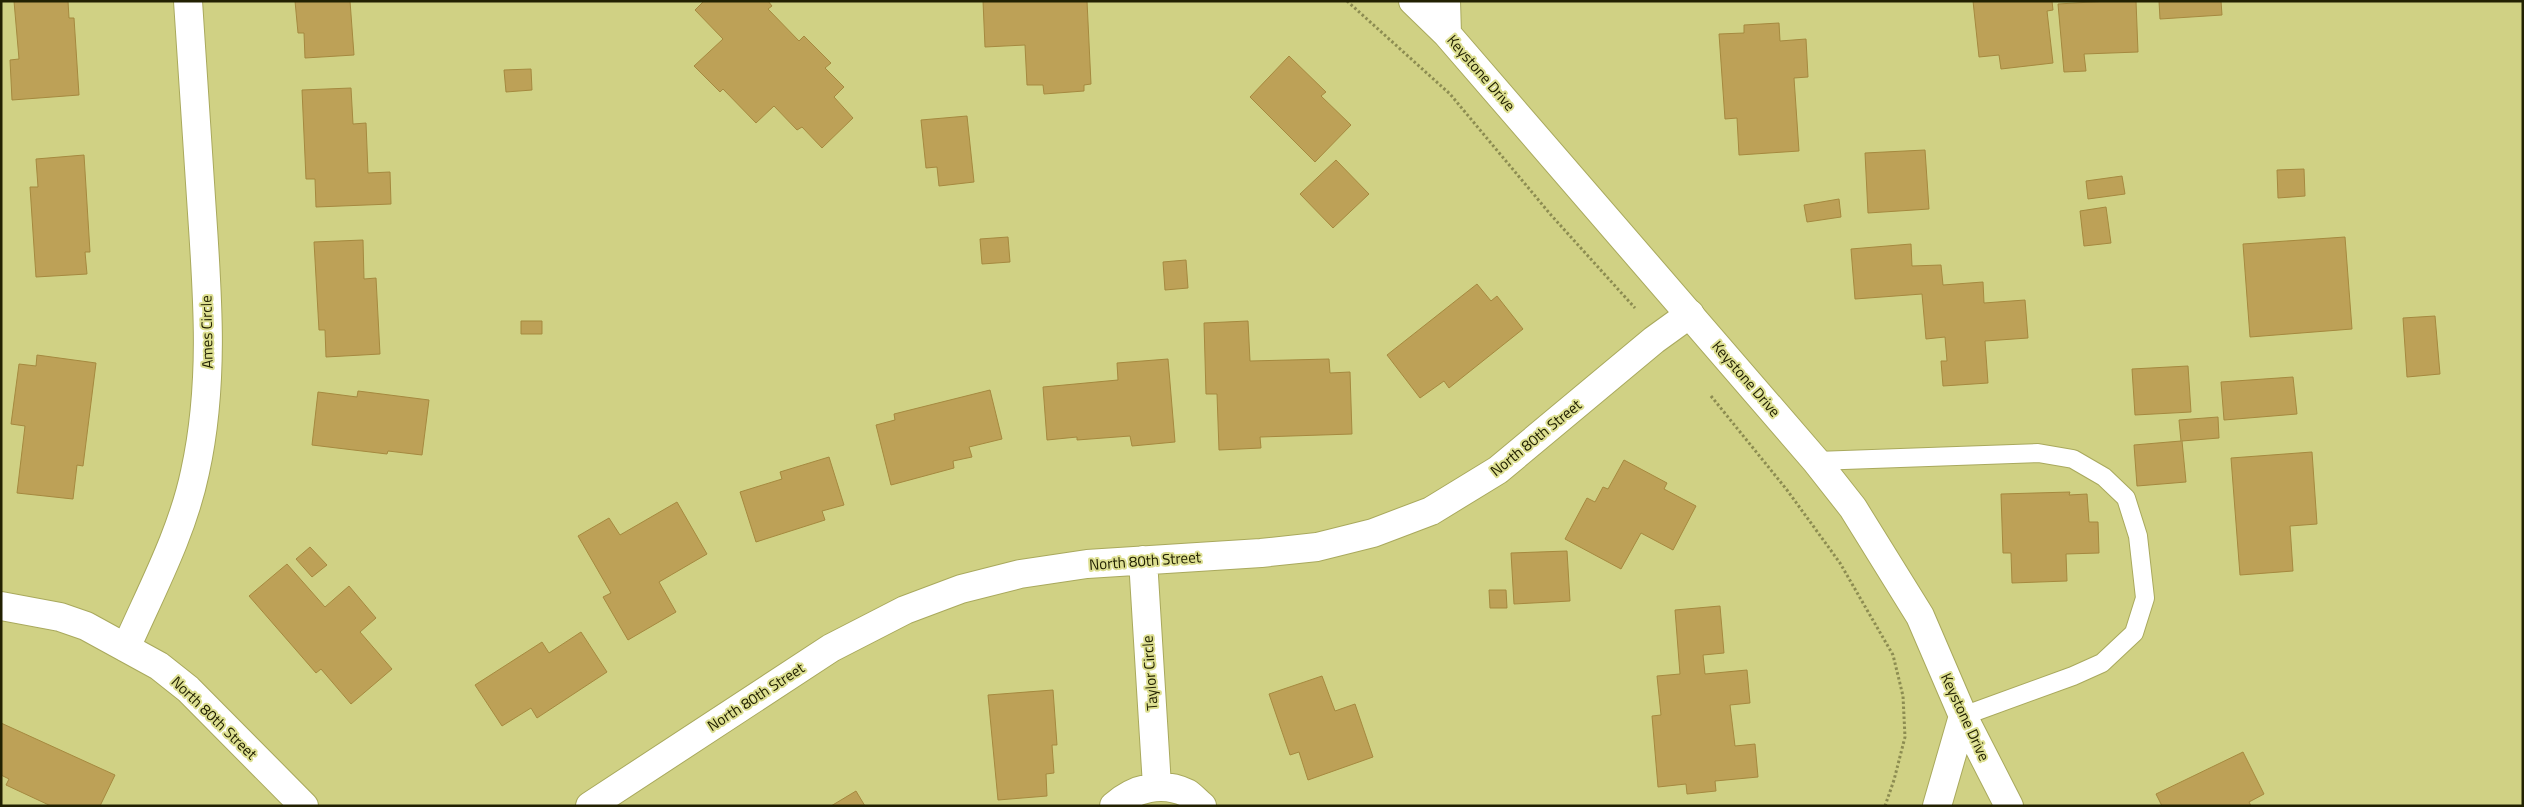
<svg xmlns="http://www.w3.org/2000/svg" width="2524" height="807" viewBox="0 0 2524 807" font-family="'Titillium Web',sans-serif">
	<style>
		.building { fill: #bda157; stroke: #a5893f }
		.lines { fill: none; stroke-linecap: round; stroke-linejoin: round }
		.lane-casing { stroke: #a9a95d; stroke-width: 20 }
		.street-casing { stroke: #a9a95d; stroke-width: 30 }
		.secondary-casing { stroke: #a9a95d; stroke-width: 30 }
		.path { stroke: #8c8c51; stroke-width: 3; stroke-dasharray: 2.5 2.5; stroke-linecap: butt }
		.lane { stroke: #fff; stroke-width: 18 }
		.street { stroke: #fff; stroke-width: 28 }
		.secondary { stroke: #fff; stroke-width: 28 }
		.labels { text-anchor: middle; stroke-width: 4; stroke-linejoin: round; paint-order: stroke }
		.street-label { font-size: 15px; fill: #222102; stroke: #dddf91 }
	</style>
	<rect width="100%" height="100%" fill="#d0d184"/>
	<path class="building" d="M14 1H68L69 18H74L79 95 12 100 10 60 19 59Z
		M295 1H350L354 55 305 58 304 33H298Z
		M704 1H768L772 6 768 9 799 41 804 36 831 63 825 68 844 87 834 97 853 118 822 148 802 127 797 130 774 106 756 123 723 89 720 92 694 66 723 39 695 10Z
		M983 1H1087L1091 84 1084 85V91L1044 94 1043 85H1027L1025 45 985 47Z
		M1973 1H2052L2053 10 2047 11 2053 63 2001 69 1999 55 1979 57Z
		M2108 1H2136L2138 52 2084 54 2086 71 2064 72 2058 4Z
		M2159 1H2221L2222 15 2160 19Z
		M1779 23 1780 41 1806 39 1808 77 1794 78 1799 151 1739 155 1737 118 1725 119 1719 34 1744 33V25Z
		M1289 56 1326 92 1321 96 1351 125 1315 162 1250 97Z
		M531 69 532 90 506 92 504 70Z
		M351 88 353 124 366 123 368 173 390 172 391 204 316 207 315 179H306L302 90Z
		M967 116 974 182 939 186 937 167 926 168 921 120Z
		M1925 150 1929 209 1868 213 1865 153Z
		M84 155 90 252H85L87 274 36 277 30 187H38L36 159Z
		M1336 160 1369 194 1333 228 1300 194Z
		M2304 169 2305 196 2278 198 2277 170Z
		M2122 176 2125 194 2088 199 2086 181Z
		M1839 199 1841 217 1807 222 1804 205Z
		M2106 207 2111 243 2084 246 2080 211Z
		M1008 237 1010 262 982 264 980 239Z
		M2345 237 2352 329 2250 337 2243 244Z
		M363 240 364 279 376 278 380 354 326 357 325 330H319L314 242Z
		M1911 244 1912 266 1941 265 1943 285 1983 282 1984 303 2025 300 2028 338 1985 341 1988 383 1943 386 1941 361H1947L1945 337 1926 339 1922 294 1855 299 1851 249Z
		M1186 260 1188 288 1165 290 1163 262Z
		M1477 284 1491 301 1497 296 1523 329 1449 388 1444 381 1420 398 1387 355Z
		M2435 316 2440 374 2407 377 2403 318Z
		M521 321H542V334H521Z
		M1248 321 1250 361 1329 359 1330 373 1350 372 1352 434 1260 437 1261 448 1219 450 1217 394H1206L1204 323Z
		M37 355 96 363 83 466 77 465 73 499 17 493 25 426 11 424 19 364 36 366Z
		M1168 359 1175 442 1132 446 1130 436 1077 440V437L1047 440 1043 387 1118 380 1117 363Z
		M2188 366 2191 412 2135 415 2132 369Z
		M2293 377 2297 414 2224 420 2221 382Z
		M990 390 1002 439 969 447 972 457 953 461 954 468 891 485 876 425 895 420 894 414Z
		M358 391 429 400 422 455 388 451 387 454 312 445 318 392 357 397Z
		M2218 417 2219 438 2182 441 2186 482 2137 486 2134 445 2181 441 2179 420Z
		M2312 452 2317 524 2290 526 2293 571 2240 575 2231 458Z
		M829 457 844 505 822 511 825 520 756 542 740 492 782 479 780 472Z
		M1624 460 1667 483 1664 489 1696 506 1673 550 1641 533 1621 569 1565 539 1587 498 1595 502 1603 487 1608 489Z
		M2070 492 2069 495 2087 494 2089 522H2098L2099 553 2066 554 2067 581 2012 583 2011 553H2003L2001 494Z
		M677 502 707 554 659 582 676 612 628 640 603 597 611 593 578 536 609 518 620 535Z
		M310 547 327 565 312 577 296 559Z
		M1567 551 1570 601 1514 604 1511 553Z
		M287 564 325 607 349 586 376 618 360 632 392 669 351 704 321 669 316 673 249 596Z
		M1489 590H1506L1507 608H1490Z
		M1720 606 1724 653 1703 655 1705 674 1747 670 1750 703 1730 705 1735 746 1755 744 1758 777 1715 781 1716 791 1687 794 1686 784 1658 787 1652 716 1661 715 1657 676 1680 674 1675 610Z
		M581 632 607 672 537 718 531 708 502 726 475 685 542 642 549 653Z
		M1322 676 1335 711 1355 704 1373 757 1308 780 1299 752 1290 755 1269 694Z
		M1053 690 1057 745H1052L1054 773 1046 774 1047 796 998 800 988 695Z
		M1 723 115 775 100 806H51L6 785 9 779 1 775Z
		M2243 752 2264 794 2249 802 2251 806H2162L2156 794Z
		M856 791 865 806H831Z"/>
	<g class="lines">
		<defs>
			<path id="lane" d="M1816 461 2038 453 2073 459 2104 477 2126 498 2138 536 2145 598 2134 633 2102 663 2073 676 1963 716"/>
			<path id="street" d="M1143 560 1157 786
				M1 606 60 617 86 626 159 666 188 689 304 806
				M126 648C151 591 182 534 195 472 214 386 208 300 202 213 197 142 193 72 188 1
				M590 806 831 648 905 610 961 589 1020 574 1087 564 1261 553 1317 547 1373 533 1431 511 1498 470 1654 340 1690 314
				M1114 806C1134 788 1162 781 1187 793 1192 796 1197 802 1202 806"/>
			<path id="secondary" d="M1413 1 1447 34 1816 461 1853 508 1920 616 1963 716 2009 806
				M1446 1 1447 34
				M1937 806 1963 716"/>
		</defs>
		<use href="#lane" class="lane-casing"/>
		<use href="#street" class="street-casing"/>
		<use href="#secondary" class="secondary-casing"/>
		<path class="path" d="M1347 1 1450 94 1551 215 1635 308
			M1711 396 1787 490 1840 563 1893 655 1903 696 1905 737 1894 780 1885 806"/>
		<use href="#lane" class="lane"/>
		<use href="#street" class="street"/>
		<use href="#secondary" class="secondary"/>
	</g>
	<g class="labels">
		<g class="street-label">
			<text transform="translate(1481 73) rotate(49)" y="5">Keystone Drive</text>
			<text transform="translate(207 332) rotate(-91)" y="5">Ames Circle</text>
			<text transform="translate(1746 379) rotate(49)" y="5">Keystone Drive</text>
			<text transform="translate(1536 438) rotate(-39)" y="5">North 80th Street</text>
			<text transform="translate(1145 561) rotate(-4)" y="5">North 80th Street</text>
			<text transform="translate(1150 673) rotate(-94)" y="5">Taylor Circle</text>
			<text transform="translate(756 697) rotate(-33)" y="5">North 80th Street</text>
			<text transform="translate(1965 717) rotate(65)" y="5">Keystone Drive</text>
			<text transform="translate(214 718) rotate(44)" y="5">North 80th Street</text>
		</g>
	</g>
	<rect width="2524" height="807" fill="none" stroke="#222102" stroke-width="5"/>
</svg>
